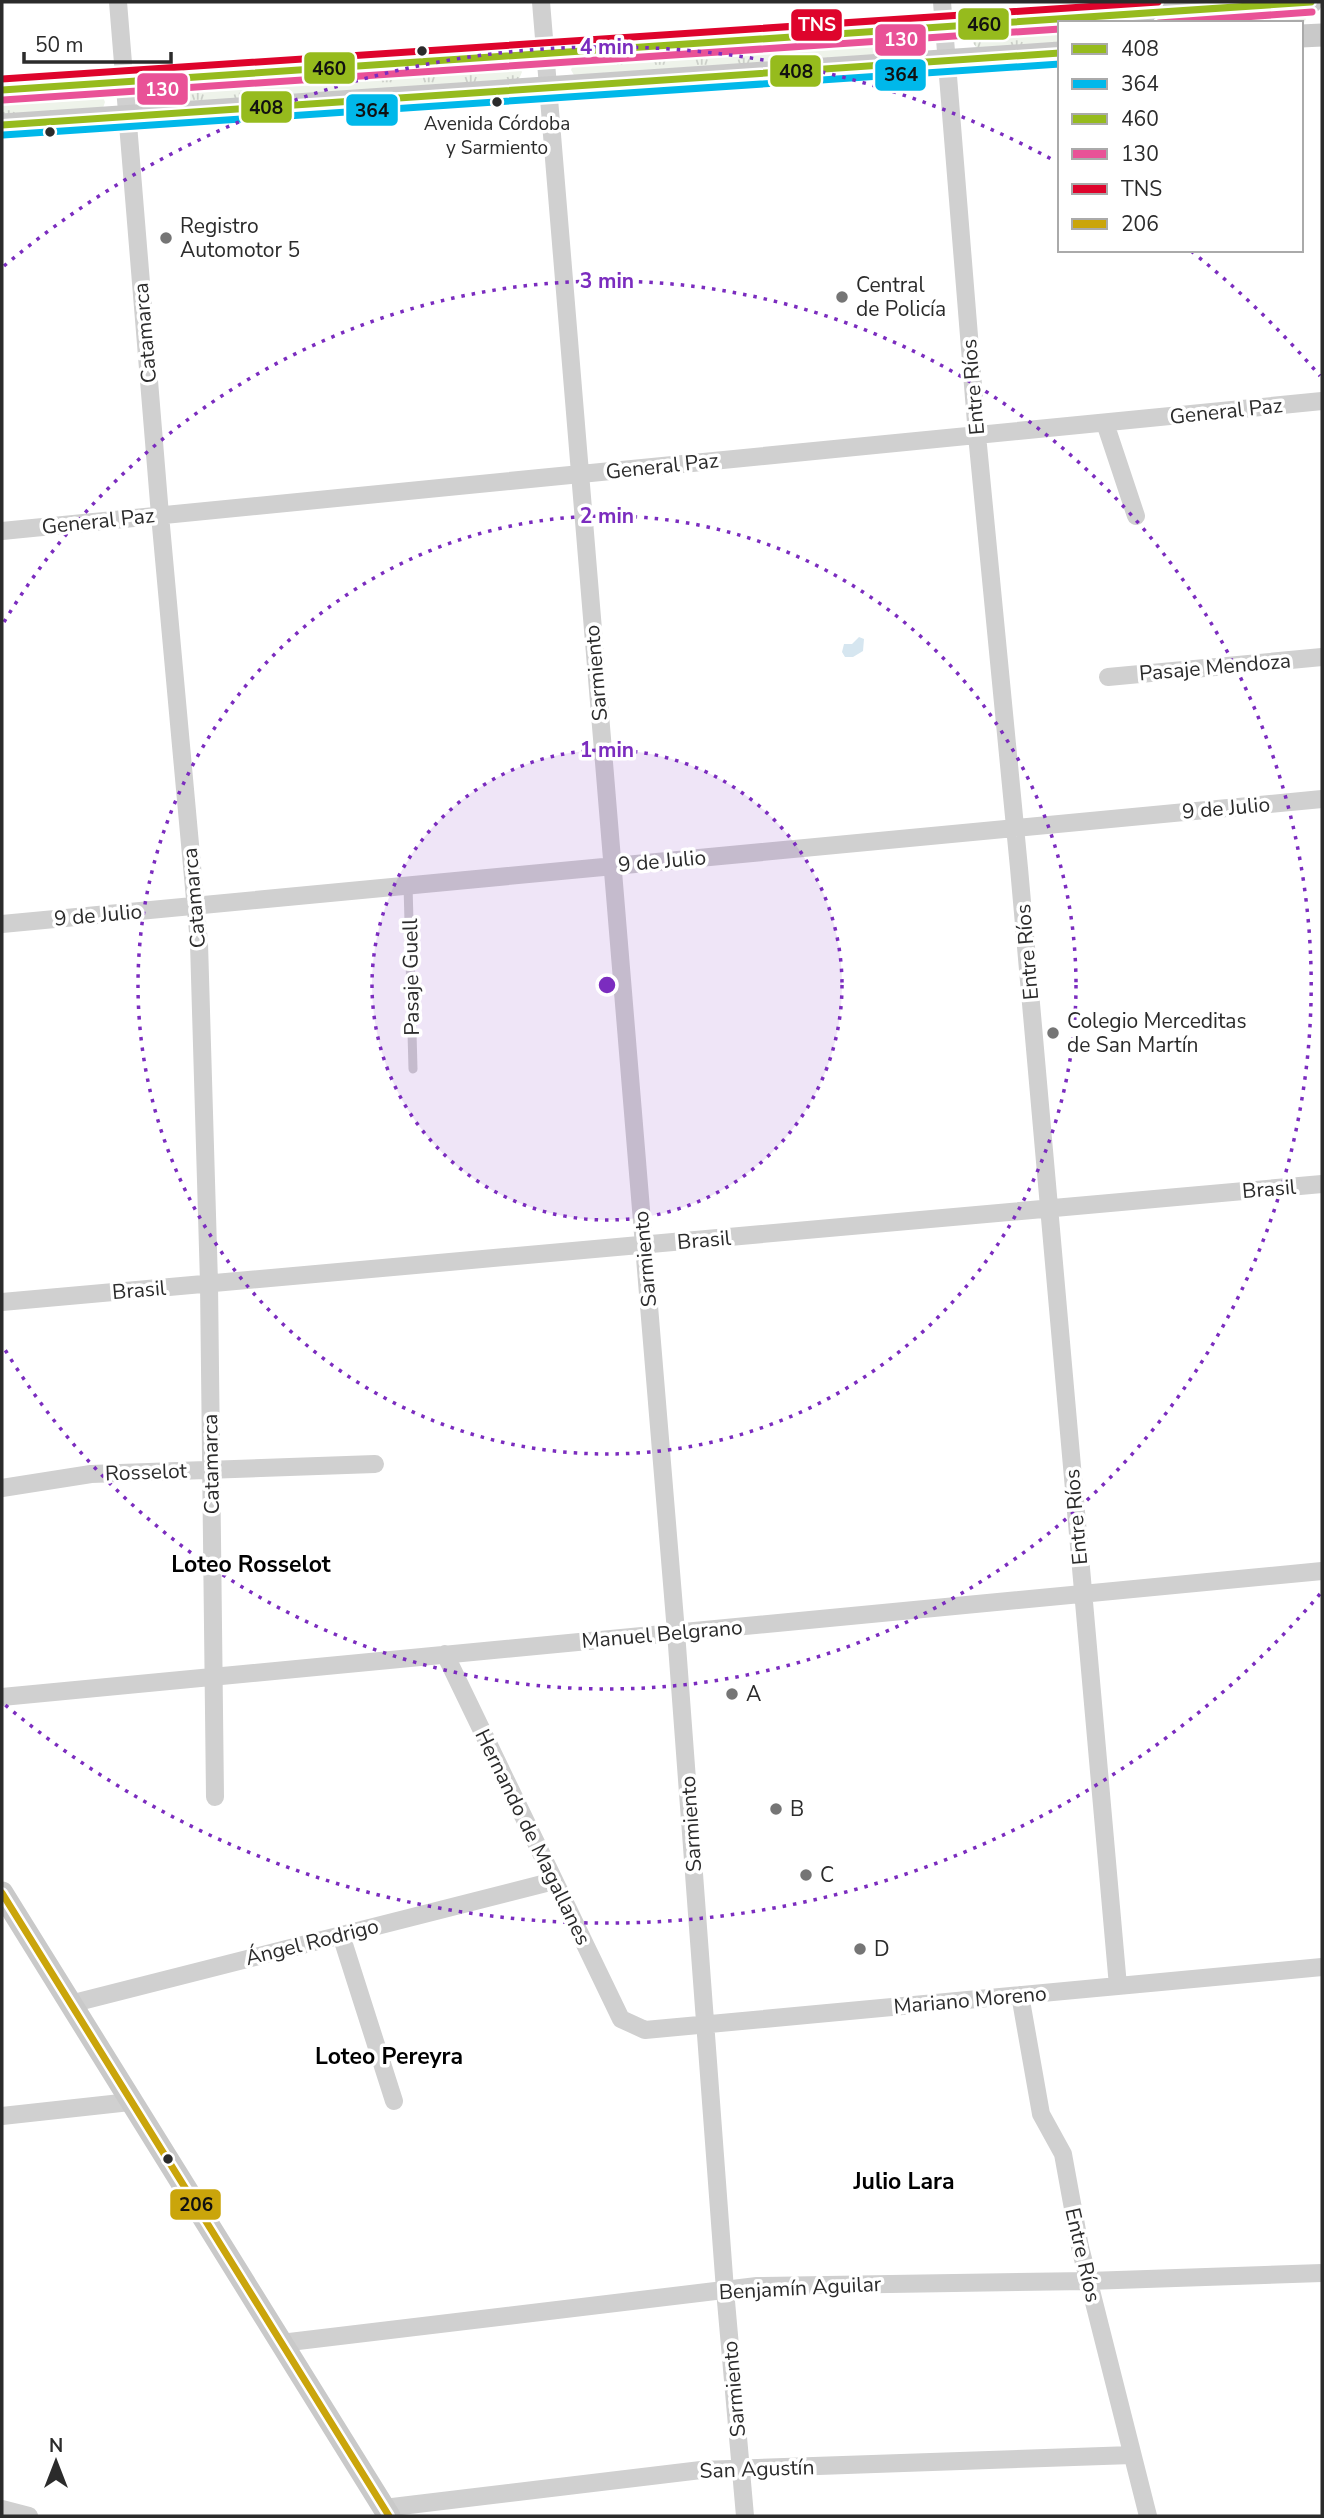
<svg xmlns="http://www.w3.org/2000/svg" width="1324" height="2518" viewBox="0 0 1324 2518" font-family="'Nunito Sans',sans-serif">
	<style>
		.grass { fill: url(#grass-tufts) }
		.water { fill: #d6e6f0 }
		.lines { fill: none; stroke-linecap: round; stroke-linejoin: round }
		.lane { stroke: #d0d0d0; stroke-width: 9 }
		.street { stroke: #d0d0d0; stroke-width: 18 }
		.secondary { stroke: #c9c9c9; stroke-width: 23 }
		.bus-1-casing { stroke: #fff; stroke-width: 12 }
		.bus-2-casing { stroke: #fff; stroke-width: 12 }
		.bus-3-casing { stroke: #fff; stroke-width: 12 }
		.bus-4-casing { stroke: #fff; stroke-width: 12 }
		.bus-5-casing { stroke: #fff; stroke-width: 12 }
		.bus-6-casing { stroke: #fff; stroke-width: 12 }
		.bus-1 { stroke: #96bb1d; stroke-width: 7 }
		.bus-2 { stroke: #00b8ea; stroke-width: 7 }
		.bus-3 { stroke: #96bb1d; stroke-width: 7 }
		.bus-4 { stroke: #e95297; stroke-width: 7 }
		.bus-5 { stroke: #de042c; stroke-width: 7 }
		.bus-6 { stroke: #caa50b; stroke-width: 7 }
		.ring { fill: none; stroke: #7b2cbf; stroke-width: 3.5; stroke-dasharray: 3.5 7 }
		.bus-dot { fill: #2b2b2b; stroke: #fff; stroke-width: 2.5 }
		.poi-dot { fill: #757575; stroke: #fff; stroke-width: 2.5 }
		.labels { text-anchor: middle; stroke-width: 7; stroke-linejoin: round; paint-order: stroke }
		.bus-label { font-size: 19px; fill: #2b2b2b; stroke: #fff }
		.poi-label { font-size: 21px; fill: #2b2b2b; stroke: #fff; text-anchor: start }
		.street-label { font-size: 21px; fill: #2b2b2b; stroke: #fff }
		.neighbourhood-label { font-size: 23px; font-weight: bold; fill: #000; stroke: #fff }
		.centre { fill: #7b2cbf; stroke: #fff; stroke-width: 3.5 }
		.ring-label { font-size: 21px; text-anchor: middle; font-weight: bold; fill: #7b2cbf; stroke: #fff; stroke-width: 7; stroke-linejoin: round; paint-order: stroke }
		.line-badge { stroke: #fff; stroke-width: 2.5 }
		.badge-label { font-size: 19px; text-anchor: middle; font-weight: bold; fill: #fff }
		.pale-badge-label { font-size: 19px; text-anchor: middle; font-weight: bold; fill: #111 }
	</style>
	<defs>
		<pattern id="grass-tufts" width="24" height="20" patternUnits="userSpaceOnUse" patternTransform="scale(1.75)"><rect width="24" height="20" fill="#eef3ea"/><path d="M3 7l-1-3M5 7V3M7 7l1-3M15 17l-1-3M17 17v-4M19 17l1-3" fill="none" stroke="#ccd0c9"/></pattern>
	</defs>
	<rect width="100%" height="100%" fill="#fff"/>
	<path class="grass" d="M1301 12 1306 19 1302 26 1301 23H1144Z
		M1060 29V43L977 48 973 43 975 35Z
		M917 38 921 45 918 52 574 75 571 70 574 62Z
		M518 65 522 72 519 79 160 104 156 99 160 90Z
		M102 95 105 102 103 108 2 115V101Z"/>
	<path class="water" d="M859 637 864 639 863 651 853 657H845L842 652 844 644H852Z"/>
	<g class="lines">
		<path class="lane" d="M408 885 413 1069"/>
		<path class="street" d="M118 2 160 515 199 943 209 1283 215 1797
			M541 2 676 1632 725 2290 745 2516
			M942 2 977 435 1019 868 1118 1986
			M1105 423 1136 516
			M2 531 1322 401
			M1108 677 1322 657
			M2 924 1322 799
			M2 1302 1322 1184
			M2 1488 91 1474 375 1464
			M445 1654 621 2019 645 2030 1322 1967
			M2 1697 1322 1571
			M341 1935 394 2101
			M1020 1995 1041 2114 1063 2154 1080 2247 1148 2516
			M70 2004 554 1881
			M2 2116 130 2102
			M281 2343 757 2286 1088 2281 1322 2273
			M384 2508 701 2470 1132 2455
			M2 2509 29 2516"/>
		<path class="secondary" d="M1301 36 1322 35
			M2 90 1311 2
			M2 125 1060 53
			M2 1893 389 2516"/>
		<defs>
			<path id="bus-1" d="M2 125 1060 53"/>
			<path id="bus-2" d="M3 135 1060 64"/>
			<path id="bus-3" d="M2 90 1311 2"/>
			<path id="bus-4" d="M1159 23 1312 12
				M3 100 1060 29"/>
			<path id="bus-5" d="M2 79 1158 2"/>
			<path id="bus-6" d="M2 1893 389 2516"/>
		</defs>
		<use href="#bus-1" class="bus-1-casing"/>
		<use href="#bus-2" class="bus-2-casing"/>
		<use href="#bus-3" class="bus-3-casing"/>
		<use href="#bus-4" class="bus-4-casing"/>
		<use href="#bus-5" class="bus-5-casing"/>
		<use href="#bus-6" class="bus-6-casing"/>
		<use href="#bus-1" class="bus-1"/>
		<use href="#bus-2" class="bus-2"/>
		<use href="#bus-3" class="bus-3"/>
		<use href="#bus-4" class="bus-4"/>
		<use href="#bus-5" class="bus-5"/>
		<use href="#bus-6" class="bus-6"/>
	</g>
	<circle cx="607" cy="985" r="235" fill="#7b2cbf" fill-opacity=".12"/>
	<g class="ring">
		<circle cx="607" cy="985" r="235"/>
		<circle cx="607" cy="985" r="469"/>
		<path d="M4 622A704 704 0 1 1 4 1348"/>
		<path d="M1320 1594A938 938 0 0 1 4 1704M4 266A938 938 0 0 1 1055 161M1191 251A938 938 0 0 1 1320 376"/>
	</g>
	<g class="bus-dot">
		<circle cx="422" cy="51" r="6"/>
		<circle cx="497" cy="102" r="6"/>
		<circle cx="50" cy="132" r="6"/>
		<circle cx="168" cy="2159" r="6"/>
	</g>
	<g class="poi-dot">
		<circle cx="166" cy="238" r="7"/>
		<circle cx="842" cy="297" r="7"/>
		<circle cx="1053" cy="1033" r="7"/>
		<circle cx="732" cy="1694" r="7"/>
		<circle cx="776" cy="1809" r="7"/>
		<circle cx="806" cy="1875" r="7"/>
		<circle cx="860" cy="1949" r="7"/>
	</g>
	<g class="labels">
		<g class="bus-label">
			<text x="497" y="130">Avenida Córdoba<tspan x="497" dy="24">y Sarmiento</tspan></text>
		</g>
		<g class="poi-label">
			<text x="180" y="233">Registro<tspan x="180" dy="24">Automotor 5</tspan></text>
			<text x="856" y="292">Central<tspan x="856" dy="24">de Policía</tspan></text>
			<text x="1067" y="1028">Colegio Merceditas<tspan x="1067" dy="24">de San Martín</tspan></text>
			<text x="746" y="1701">A</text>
			<text x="790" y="1816">B</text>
			<text x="820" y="1882">C</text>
			<text x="874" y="1956">D</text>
		</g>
		<g class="street-label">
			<text transform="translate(145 333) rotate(-95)" y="7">Catamarca</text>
			<text transform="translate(973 387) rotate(-95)" y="7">Entre Ríos</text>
			<text transform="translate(1226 411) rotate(-6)" y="7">General Paz</text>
			<text transform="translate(662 466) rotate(-6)" y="7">General Paz</text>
			<text transform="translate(98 521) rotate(-6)" y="7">General Paz</text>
			<text transform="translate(1215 667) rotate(-5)" y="7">Pasaje Mendoza</text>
			<text transform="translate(596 673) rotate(-95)" y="7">Sarmiento</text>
			<text transform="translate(1226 808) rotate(-5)" y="7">9 de Julio</text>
			<text transform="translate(662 861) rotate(-5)" y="7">9 de Julio</text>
			<text transform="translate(194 898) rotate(-95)" y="7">Catamarca</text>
			<text transform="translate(98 915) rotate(-5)" y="7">9 de Julio</text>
			<text transform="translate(1027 952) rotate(-95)" y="7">Entre Ríos</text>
			<text transform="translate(411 977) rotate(-91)" y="7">Pasaje Guell</text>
			<text transform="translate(1269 1189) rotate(-5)" y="7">Brasil</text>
			<text transform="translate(704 1240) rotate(-5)" y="7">Brasil</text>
			<text transform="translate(645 1259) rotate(-95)" y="7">Sarmiento</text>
			<text transform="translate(139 1290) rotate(-5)" y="7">Brasil</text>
			<text transform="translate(211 1464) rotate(-91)" y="7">Catamarca</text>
			<text transform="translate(146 1472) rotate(-2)" y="7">Rosselot</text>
			<text transform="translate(1076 1517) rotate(-95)" y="7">Entre Ríos</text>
			<text transform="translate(662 1634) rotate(-5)" y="7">Manuel Belgrano</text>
			<text transform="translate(691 1824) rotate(-94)" y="7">Sarmiento</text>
			<text transform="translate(533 1837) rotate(64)" y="7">Hernando de Magallanes</text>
			<text transform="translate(312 1942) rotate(-14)" y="7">Ángel Rodrigo</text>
			<text transform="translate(970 2000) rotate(-5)" y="7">Mariano Moreno</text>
			<text transform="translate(1083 2255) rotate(77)" y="7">Entre Ríos</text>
			<text transform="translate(800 2288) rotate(-3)" y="7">Benjamín Aguilar</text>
			<text transform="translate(734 2389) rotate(-95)" y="7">Sarmiento</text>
			<text transform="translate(757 2469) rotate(-2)" y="7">San Agustín</text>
		</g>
		<g class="neighbourhood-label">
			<text x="251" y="1572">Loteo Rosselot</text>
			<text x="389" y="2064">Loteo Pereyra</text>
			<text x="904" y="2189">Julio Lara</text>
		</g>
	</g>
	<circle cx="607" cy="985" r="10" class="centre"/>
	<g class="ring-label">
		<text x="607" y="54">4 min</text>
		<text x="607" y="288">3 min</text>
		<text x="607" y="523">2 min</text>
		<text x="607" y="757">1 min</text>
	</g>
	<g class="line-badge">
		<rect x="957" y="7" width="53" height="34" rx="7" fill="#96bb1d"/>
		<rect x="790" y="8" width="53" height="34" rx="7" fill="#de042c"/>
		<rect x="874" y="23" width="53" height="34" rx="7" fill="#e95297"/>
		<rect x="303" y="51" width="53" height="34" rx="7" fill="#96bb1d"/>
		<rect x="769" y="54" width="53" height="34" rx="7" fill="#96bb1d"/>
		<rect x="874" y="58" width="53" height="34" rx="7" fill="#00b8ea"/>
		<rect x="136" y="72" width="53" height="34" rx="7" fill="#e95297"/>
		<rect x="240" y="90" width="53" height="34" rx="7" fill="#96bb1d"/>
		<rect x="345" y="93" width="54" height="34" rx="7" fill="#00b8ea"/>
		<rect x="169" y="2188" width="53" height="33" rx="7" fill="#caa50b"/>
	</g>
	<g class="badge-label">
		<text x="817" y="31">TNS</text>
		<text x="901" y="46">130</text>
		<text x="162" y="96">130</text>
	</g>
	<g class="pale-badge-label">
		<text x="984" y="31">460</text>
		<text x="329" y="75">460</text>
		<text x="796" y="78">408</text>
		<text x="901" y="81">364</text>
		<text x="266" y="114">408</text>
		<text x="372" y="117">364</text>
		<text x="196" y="2211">206</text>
	</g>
	<rect width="1324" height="2518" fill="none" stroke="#2b2b2b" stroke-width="7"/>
	<rect x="1058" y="21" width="245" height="231" fill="#ffffff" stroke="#aaaaaa" stroke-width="2"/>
	<rect x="1072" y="44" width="35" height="10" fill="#96bb1d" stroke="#aaaaaa" stroke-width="2"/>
	<text x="1121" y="56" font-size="21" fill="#2b2b2b">408</text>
	<rect x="1072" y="79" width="35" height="10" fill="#00b8ea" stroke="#aaaaaa" stroke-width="2"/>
	<text x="1121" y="91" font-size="21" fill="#2b2b2b">364</text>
	<rect x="1072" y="114" width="35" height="10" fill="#96bb1d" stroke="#aaaaaa" stroke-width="2"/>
	<text x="1121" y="126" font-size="21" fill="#2b2b2b">460</text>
	<rect x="1072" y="149" width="35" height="10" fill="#e95297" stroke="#aaaaaa" stroke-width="2"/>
	<text x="1121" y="161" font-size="21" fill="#2b2b2b">130</text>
	<rect x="1072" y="184" width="35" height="10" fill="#de042c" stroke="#aaaaaa" stroke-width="2"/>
	<text x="1121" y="196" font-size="21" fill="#2b2b2b">TNS</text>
	<rect x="1072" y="219" width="35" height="10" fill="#caa50b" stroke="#aaaaaa" stroke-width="2"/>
	<text x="1121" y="231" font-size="21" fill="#2b2b2b">206</text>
	<g transform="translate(56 2462)" stroke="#ffffff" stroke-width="5" paint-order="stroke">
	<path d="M0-5L12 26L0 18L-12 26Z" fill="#2b2b2b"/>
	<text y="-10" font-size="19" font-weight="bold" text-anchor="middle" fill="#2b2b2b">N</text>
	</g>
	<path d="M24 52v10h147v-10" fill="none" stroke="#2b2b2b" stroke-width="3.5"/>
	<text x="35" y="52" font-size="21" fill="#2b2b2b" stroke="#ffffff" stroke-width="5" paint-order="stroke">50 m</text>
</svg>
